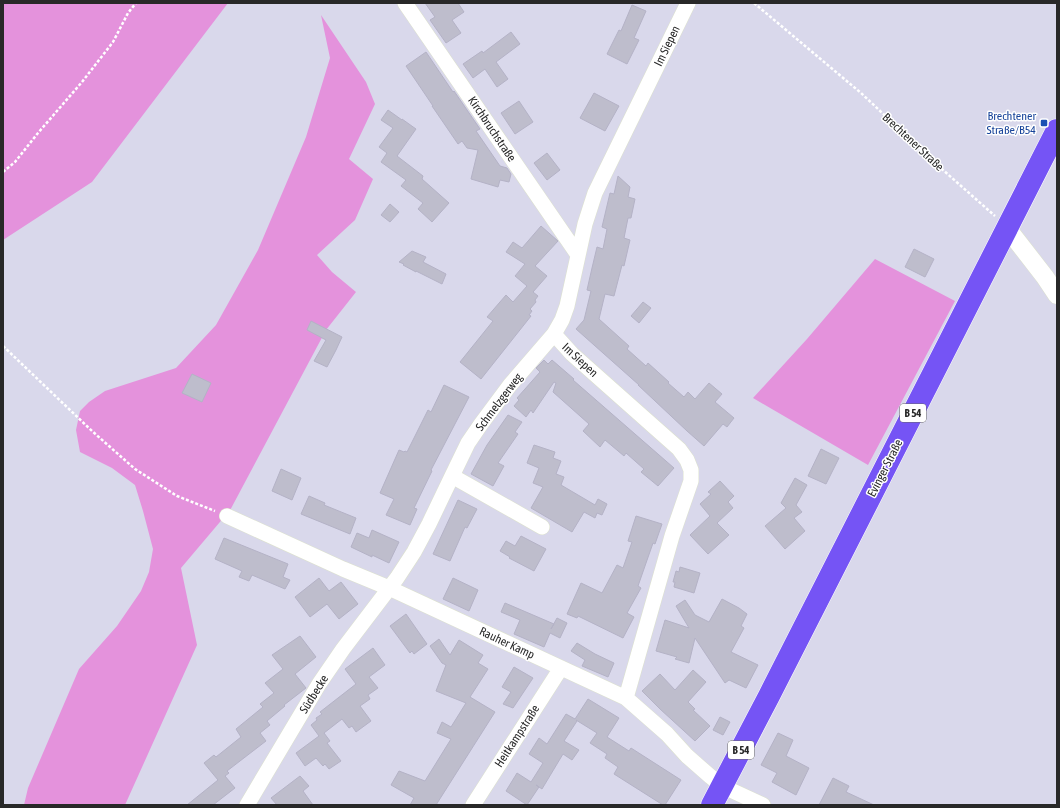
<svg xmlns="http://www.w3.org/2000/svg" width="1060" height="808" viewBox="0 0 1060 808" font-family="'Asap Condensed',sans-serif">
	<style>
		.green { fill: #e492dc }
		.building { fill: #bebdcc; stroke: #b4b2c6 }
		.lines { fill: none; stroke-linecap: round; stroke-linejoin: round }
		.minor-casing { stroke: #dde2ce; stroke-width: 16 }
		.tertiary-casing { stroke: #dde2ce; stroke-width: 19 }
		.primary-casing { stroke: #fff; stroke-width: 23 }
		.path { stroke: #fff; stroke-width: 2.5; stroke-dasharray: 3 2; stroke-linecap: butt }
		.minor { stroke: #fff; stroke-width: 15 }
		.tertiary { stroke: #fff; stroke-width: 18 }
		.primary { stroke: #7554f5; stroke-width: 22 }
		.transit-dot { fill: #1a4fb4; stroke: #fff; stroke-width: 1.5 }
		.labels { text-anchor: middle; stroke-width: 3; stroke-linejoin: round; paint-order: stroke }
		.shield { fill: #fff; stroke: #686868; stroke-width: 1 }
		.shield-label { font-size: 11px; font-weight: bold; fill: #282828 }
		.street-label { font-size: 12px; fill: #282828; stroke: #fff }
		.transit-label { font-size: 12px; fill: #164399; stroke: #fff; text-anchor: end }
	</style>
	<rect width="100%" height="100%" fill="#d9d8eb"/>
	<path class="green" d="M3 3H228L92 182 3 240Z
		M321 15 366 82 375 104 349 159 373 179 355 220 317 255 332 272 356 292 326 330 227 516H225L181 568 197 645 125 805H24L28 788 79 669 117 626 141 591 149 572 153 549 143 511 135 485 112 468 80 452 76 430 80 411 89 402 105 391 176 368 216 325 258 250 306 137 330 58Z
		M875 259 955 301 868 465 753 398 807 339Z"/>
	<path class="building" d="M425 3H458L464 12 452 20 461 33 446 43 430 20 435 17Z
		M632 5 646 11 634 38 639 40 627 64 607 54 619 30 621 31Z
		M511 32 520 44 496 62 508 79 497 87 485 69 473 78 463 64 482 51 483 53Z
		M426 52 453 92 454 91 480 129 476 131 500 166 507 168 511 174 509 182 500 180 498 187 471 179 478 150 467 148 462 141 458 144 432 106H433L406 66Z
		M594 93 619 106 605 131 580 118Z
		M519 101 533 122 515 134 501 113Z
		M388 110 402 120V119L416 129 397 156 423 176 422 179 449 203 432 222 418 209 423 203 401 186 406 180 381 162 387 153 379 147 393 128 381 120Z
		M547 153 560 170 547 180 534 163Z
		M618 176 630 187 628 197 635 199 631 218H628L624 238 630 240 624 266 622 265 614 296 605 294 599 319 629 346 627 349 646 366 648 363 669 382 668 383 684 397 688 392 695 399 709 383 722 394 715 402 734 418 727 427 723 424 704 446 687 431 638 385H639L576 329 584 320 591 291 587 290 592 268 597 247 603 249 607 229 602 227 610 193 614 194Z
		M390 204 399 212 390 222 381 215Z
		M541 226 558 241 535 266 547 276 533 292 538 296 535 300 536 302 530 309 532 311 529 315 531 316 481 379 460 362 493 321 487 317 506 295 513 302 527 286 515 276 525 264 506 252 513 242 522 248Z
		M914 249 934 259 925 277 905 267Z
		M412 251 426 257 423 262 446 274 442 284 416 271V272L403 265 404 264 399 262Z
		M643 302 651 308 639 323 631 316Z
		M311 321 342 337 336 350 327 367 314 361 326 340 307 330Z
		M544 360 548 364 552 360 574 379 573 380 674 468 658 486 641 472 644 469 626 453 624 456 605 440 600 447 583 431 589 424 553 392 556 383 554 382 533 413 531 410 526 417 514 406 519 400 517 398 540 372 536 368Z
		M192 374 211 383 202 402 182 393Z
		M444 385 469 397 431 470 432 471 414 508 417 509 410 525 386 515 394 499 380 493 399 450 404 452 405 451 407 452 428 410 431 412Z
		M508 415 522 422 515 432 518 434 498 463 504 466 493 486 471 474 487 445Z
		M534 445 555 452 553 458 561 461 556 474 564 477 561 485 595 505 598 499 607 504 602 515 597 513 595 518 584 512 572 532 531 508 543 487 533 483 539 468 527 463Z
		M821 449 839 458 826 484 808 476Z
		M281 469 301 478 292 500 272 491Z
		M795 478 807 485 796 505 802 512 794 518 805 531 785 549 765 526 786 508 781 503Z
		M720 481 734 496 728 502 733 508 717 523 729 535 708 554 690 535 710 516 700 504 711 494 708 492Z
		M309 496 325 503 324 505 356 518 350 534 301 514Z
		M458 500 477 509 467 528 465 527 450 561 433 554Z
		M636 516 662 524 655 544 653 543 638 586 641 588 627 613 634 617 623 638 578 616 577 618 567 614 581 583 602 593 617 565 623 568 632 542 628 541Z
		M372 530 399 542 389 563 372 555V557L351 547 357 533 369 538Z
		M521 536 546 549 534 571 509 558 510 557 500 551 506 541 515 546Z
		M224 538 288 564 283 577 290 580 285 589 252 575 249 581 239 577 242 571 215 559Z
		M680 567 700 573 694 593 674 587 675 582H673L676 571 679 572Z
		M319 578 329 591 341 582 358 604 339 619 327 604 310 617 295 597Z
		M453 578 478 590 469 611 443 599Z
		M722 599 739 608 747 614 741 626 744 628 731 652 758 665 746 688 729 680 725 683 695 638 689 663 675 659 677 657 656 651 665 620 689 628 676 606 685 600 695 615 709 622Z
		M505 603 554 624 551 629 557 618 567 623 560 638 550 633 544 647 514 634 520 620 501 612Z
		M406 614 427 644 414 654 412 651 410 653 390 626Z
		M300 636 316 657 295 674 306 688 284 705 285 706 267 721 270 725 260 733 266 741 227 771 229 773 225 776 235 788 213 805H187L218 780 204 763 214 755 216 757 241 737 236 729 263 707 260 704 274 693 265 683 283 669 272 655Z
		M439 639 450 655 459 640 483 655 478 663 488 669 470 697 495 712 436 805H410L414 798 391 785 399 771 425 781 451 739 437 733 442 722 451 727 466 703 436 691 446 665 442 663 430 646Z
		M577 643 595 654 614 663 608 677 582 666 585 660 571 651Z
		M373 648 385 665 369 677 378 688 368 695 370 699 360 706 371 721 356 732 352 726 349 728 342 719 324 733 330 741 327 743 341 761 329 769 325 764 323 766 316 758 305 766 296 753 319 736 311 725 317 720 316 718 322 714 320 712 356 684 345 669Z
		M514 667 533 678 513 708 503 704 511 692 502 687Z
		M693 670 706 682 688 702 695 709 693 710 710 726 695 741 660 709 642 691 660 674 675 690Z
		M588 699 619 718 607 737 629 751 631 748 681 780 665 805H663L614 774 618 767 605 758 607 754 590 743 597 733 576 720 577 721 564 741 579 750 572 760 563 754 542 789 536 785 539 787 527 805 506 791 517 773 531 782 543 763 529 754 539 738 547 744 566 714 575 719Z
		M720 717 730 722 723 735 713 730Z
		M778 733 793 740 786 756 809 768 796 795 772 782 777 773 761 765Z
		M300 776 309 786 303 791 313 805H277L271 798Z
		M833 778 849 786 846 792 874 805H819Z"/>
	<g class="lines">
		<defs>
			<path id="minor" d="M405 3 578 255
				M554 334 572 354 679 449 687 460 691 470V481L672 536 626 698
				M452 476 542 527
				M227 516 343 569 389 588 626 698 667 734 687 756 711 777 722 786 763 805
				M247 805 319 684 343 649 397 578 414 552 429 524 452 476 468 443 481 424 510 385 554 334 562 320 567 306 585 224 595 193 688 3
				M473 805 561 668"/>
			<path id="tertiary" d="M1007 228 1045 277 1057 295"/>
			<path id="primary" d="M712 805 769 696 1057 130"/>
		</defs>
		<use href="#minor" class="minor-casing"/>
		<use href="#tertiary" class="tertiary-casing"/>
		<use href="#primary" class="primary-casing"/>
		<path class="path" d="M754 3 861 93 943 170 995 216
			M3 172 15 162 38 133 82 82 113 42 128 13 136 3
			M3 346 92 431 135 469 177 496 215 511"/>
		<use href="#minor" class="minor"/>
		<use href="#tertiary" class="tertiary"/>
		<use href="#primary" class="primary"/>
	</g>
	<rect class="transit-dot" x="1040" y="119" width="8" height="8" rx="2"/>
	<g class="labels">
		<g class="shield">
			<rect x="900" y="404" width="26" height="18" rx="3"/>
			<rect x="728" y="741" width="26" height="18" rx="3"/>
		</g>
		<g class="shield-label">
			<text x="913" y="417">B 54</text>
			<text x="741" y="754">B 54</text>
		</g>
		<g class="street-label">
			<text transform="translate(667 46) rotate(-64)" y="4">Im Siepen</text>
			<text transform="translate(492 129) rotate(56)" y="4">Kirchbruchstraße</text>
			<text transform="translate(913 142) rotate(43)" y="4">Brechtener Straße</text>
			<text transform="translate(580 360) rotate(43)" y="4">Im Siepen</text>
			<text transform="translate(499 402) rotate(-53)" y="4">Schmelzgerweg</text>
			<text transform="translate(885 468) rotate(-63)" y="4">Evinger Straße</text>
			<text transform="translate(507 643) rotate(25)" y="4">Rauher Kamp</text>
			<text transform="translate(314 694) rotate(-58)" y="4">Südbecke</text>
			<text transform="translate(517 736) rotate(-57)" y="4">Heitkampstraße</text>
		</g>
		<g class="transit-label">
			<text x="1036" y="120">Brechtener<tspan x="1036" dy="14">Straße/B54</tspan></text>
		</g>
	</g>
	<rect width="1060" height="808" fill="none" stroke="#282828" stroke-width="8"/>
</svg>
